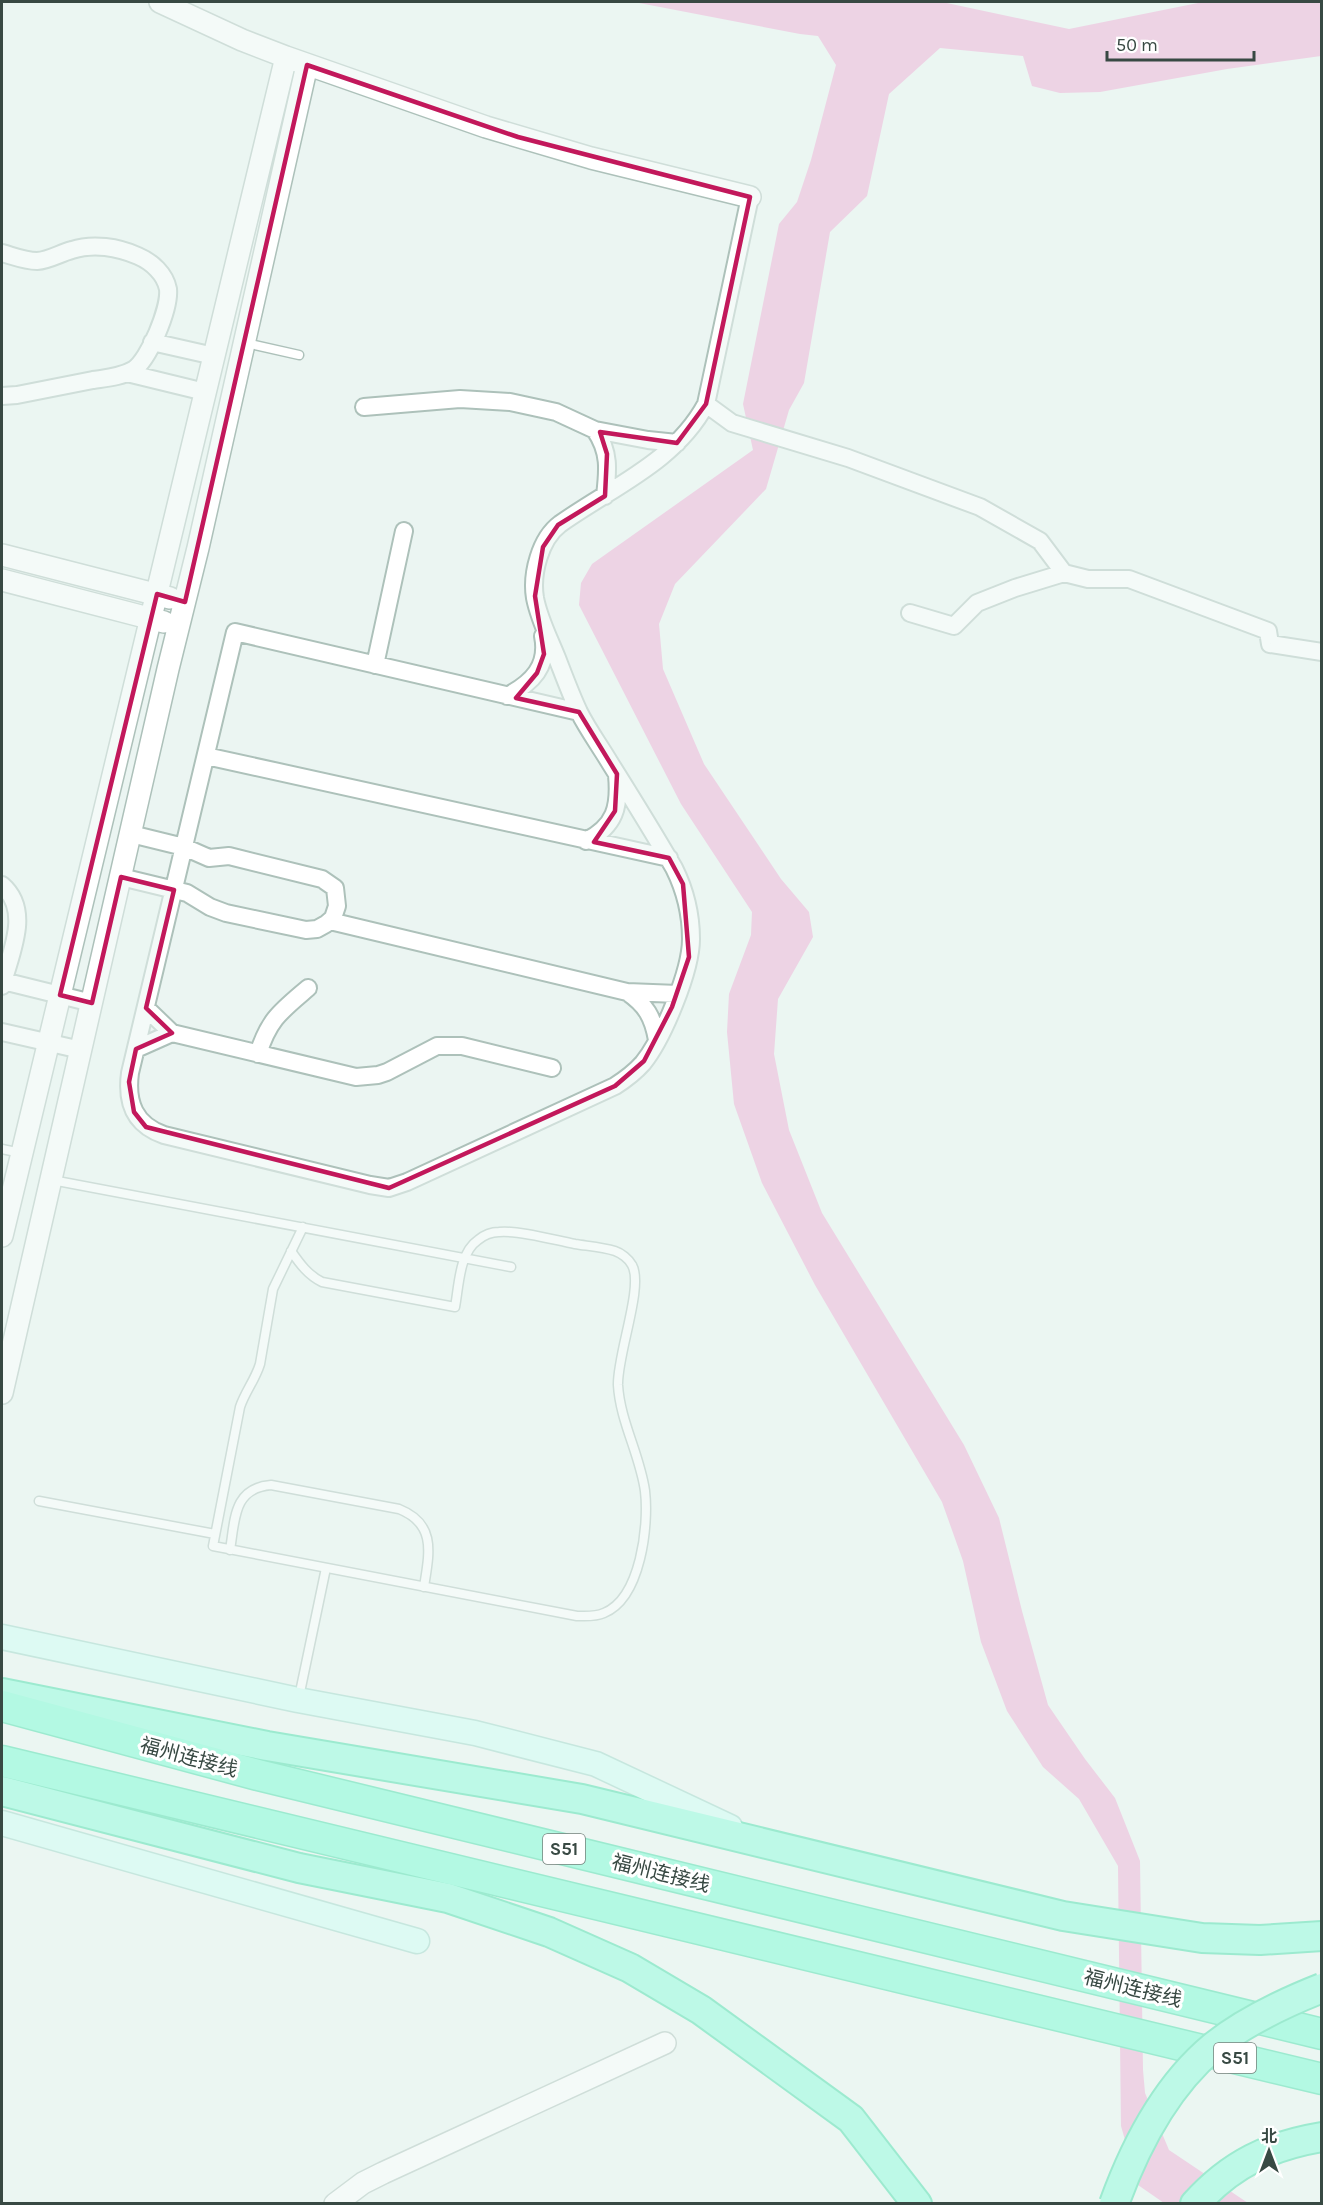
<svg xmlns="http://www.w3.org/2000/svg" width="1323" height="2205" viewBox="0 0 1323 2205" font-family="Karla,'Noto Sans SC',sans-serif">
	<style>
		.water { fill: #f0a8d2 }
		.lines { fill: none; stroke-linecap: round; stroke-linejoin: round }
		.service-casing { stroke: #adc1ba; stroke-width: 11 }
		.minor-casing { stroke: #adc1ba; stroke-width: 20 }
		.tertiary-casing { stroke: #adc1ba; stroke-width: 24 }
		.secondary-casing { stroke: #9ad4c6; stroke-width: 27 }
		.trunk-casing { stroke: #3ddca5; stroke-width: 32 }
		.motorway-casing { stroke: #3ddca5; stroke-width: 33 }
		.service { stroke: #fff; stroke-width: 8 }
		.minor { stroke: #fff; stroke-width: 16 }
		.tertiary { stroke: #fff; stroke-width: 21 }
		.secondary { stroke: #ccfef3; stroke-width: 24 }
		.trunk { stroke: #86fcda; stroke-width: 28 }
		.motorway { stroke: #6ffcd0; stroke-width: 30 }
		.trunk-bridge-casing { stroke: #3ddca5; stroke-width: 32; stroke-linecap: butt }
		.trunk-bridge { stroke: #86fcda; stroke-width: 28 }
		.marked { fill: none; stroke: #c2185b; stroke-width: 4.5; stroke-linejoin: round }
		.labels { text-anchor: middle; stroke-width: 6; stroke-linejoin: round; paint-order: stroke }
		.shield { fill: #fff; stroke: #74807b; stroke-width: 1.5 }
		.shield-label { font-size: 18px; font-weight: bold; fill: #384943 }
		.street-label { font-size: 20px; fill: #384943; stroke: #fff }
	</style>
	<rect width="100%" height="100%" fill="#ebf5f2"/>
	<path class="water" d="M634 2H942L1069 29 1203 2H1321V56L1227 69 1100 92 1060 93 1032 86 1023 56 940 48 889 94 867 196 830 232 804 383 789 410 766 489 675 584 659 624 663 669 704 764 781 879 809 912 813 937 778 999 774 1054 789 1130 822 1213 964 1445 999 1518 1022 1611 1048 1705 1085 1759 1115 1798 1140 1861 1143 2070 1145 2093 1169 2150 1248 2203H1164L1138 2185 1121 2126 1118 1866 1079 1799 1043 1767 1007 1711 981 1642 963 1561 942 1502 815 1285 762 1183 734 1104 727 1032 729 994 751 935 752 912 681 804 579 605 581 583 592 564 753 450 743 404 779 224 797 202 811 160 836 65 818 36 800 34Z"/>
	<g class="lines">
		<defs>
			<path id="service" d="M246 343 299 355
				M2 1149 21 1153
				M52 1180 511 1267
				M291 1251C300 1264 308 1275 322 1282L455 1307C459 1286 459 1253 478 1240 484 1235 491 1232 499 1232 519 1230 554 1240 575 1244 587 1246 602 1247 615 1251 621 1253 629 1259 632 1265 644 1286 617 1355 618 1385 620 1421 640 1455 645 1491 649 1525 641 1598 604 1613 595 1617 587 1616 577 1616L213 1546 240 1407C245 1392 255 1380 260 1364L273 1289 303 1227
				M39 1501 215 1534
				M230 1550C235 1520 233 1488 271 1485L399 1509C437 1524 429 1554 424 1587
				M299 1697 326 1568"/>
			<path id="minor" d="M2 253C13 256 25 261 37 261 50 260 60 253 72 250 93 243 118 247 138 256 152 262 165 274 168 289 170 308 149 360 133 370 121 377 106 378 93 380 68 385 42 390 17 395L2 396
				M152 342 214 356
				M127 373 205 392
				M706 404 732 423 848 458 980 507 1040 541 1064 573 1088 579H1129L1268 631 1270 644 1322 652
				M364 407 460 399 510 402 556 412 595 430 648 440 677 443
				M595 430C610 452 608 470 605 496
				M910 613 954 626 977 603 1015 588 1064 573
				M375 665 404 531
				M507 696C532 683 549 666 543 636
				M579 712 235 632 130 1073C126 1103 135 1125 164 1135L370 1185 389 1188 407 1182 615 1086C626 1079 635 1072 643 1063 663 1038 691 971 691 939 691 914 685 890 674 868 653 832 632 798 610 763 600 746 588 730 579 712 571 695 564 676 557 658 549 638 539 619 535 598 531 574 540 539 560 524 612 487 675 462 706 404L750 197
				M206 756 669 858
				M586 841C615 826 620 807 617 775
				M121 877 187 893 210 907 226 913 306 930 317 929 326 924 333 918 337 906 335 888 322 879 237 858 229 856 209 858 184 847 131 834
				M2 885C32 911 10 954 2 986
				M330 921 627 992 678 994
				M3 981 92 1003
				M627 992C646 1005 653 1017 657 1040
				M146 1008 172 1033 356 1077 378 1075 387 1072 437 1046H462L552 1068
				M2 1032 81 1050
				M136 1049 172 1033
				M258 1054C269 1019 281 1011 308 988"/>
			<path id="tertiary" d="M160 2 242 40 286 57 486 127 591 158 750 197
				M2 555 170 598
				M2 580 164 622
				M2 1236 286 57
				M2 1393 168 669 198 548 307 65
				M335 2204 363 2183 383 2173 665 2043"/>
			<path id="secondary" d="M2 1637 298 1700 475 1733 596 1764 730 1827
				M2 1823 417 1941"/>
			<path id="trunk" d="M2 1693 267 1746 582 1799 1063 1916 1202 1938 1260 1940 1322 1936
				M2 1791 299 1868 448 1898 549 1932 630 1968 701 2010 851 2119 917 2204
				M1195 2204C1231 2164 1269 2146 1322 2137"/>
			<path id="motorway" d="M2 1706 258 1775 1322 2034
				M2 1761 1322 2079"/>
		</defs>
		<use href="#service" class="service-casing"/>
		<use href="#minor" class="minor-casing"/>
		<use href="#tertiary" class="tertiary-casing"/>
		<use href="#secondary" class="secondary-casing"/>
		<use href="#trunk" class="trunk-casing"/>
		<use href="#motorway" class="motorway-casing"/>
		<use href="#service" class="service"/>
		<use href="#minor" class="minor"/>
		<use href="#tertiary" class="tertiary"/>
		<use href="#secondary" class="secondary"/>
		<use href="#trunk" class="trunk"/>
		<use href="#motorway" class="motorway"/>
		<defs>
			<path id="trunk-bridge" d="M1114 2204C1135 2146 1165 2087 1213 2047 1244 2022 1284 2003 1322 1988"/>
		</defs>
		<use href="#trunk-bridge" class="trunk-bridge-casing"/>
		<use href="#trunk-bridge" class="trunk-bridge"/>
	</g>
	<path d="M0 0H1323V2205H0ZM307 65 518 137 750 197 706 404 677 443 600 432 607 454 605 496 558 525 543 547 535 596 544 654 537 673 516 698 579 712 617 774 615 811 594 842 669 858 683 884 689 957 672 1007 644 1061 615 1086 389 1188 146 1127 134 1112 129 1082 136 1049 172 1033 146 1008 174 890 121 877 92 1003 60 995 157 594 185 602Z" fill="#ebf5f2" fill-opacity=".55" fill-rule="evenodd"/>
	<path class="marked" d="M307 65 518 137 750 197 706 404 677 443 600 432 607 454 605 496 558 525 543 547 535 596 544 654 537 673 516 698 579 712 617 774 615 811 594 842 669 858 683 884 689 957 672 1007 644 1061 615 1086 389 1188 146 1127 134 1112 129 1082 136 1049 172 1033 146 1008 174 890 121 877 92 1003 60 995 157 594 185 602Z"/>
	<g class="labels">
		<g class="shield">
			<rect x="543" y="1834" width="42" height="30" rx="4.5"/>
			<rect x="1214" y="2043" width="42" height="30" rx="4.5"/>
		</g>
		<g class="shield-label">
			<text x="564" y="1855">S51</text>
			<text x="1235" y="2064">S51</text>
		</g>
		<g class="street-label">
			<text transform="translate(189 1757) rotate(15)" y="7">福州连接线</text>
			<text transform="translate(661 1873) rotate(14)" y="7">福州连接线</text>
			<text transform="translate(1133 1988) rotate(14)" y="7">福州连接线</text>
		</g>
	</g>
	<rect width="1323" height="2205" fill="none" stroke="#384943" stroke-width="6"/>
	<g transform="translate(1269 2151)" stroke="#ffffff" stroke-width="4.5" paint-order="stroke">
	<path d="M0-4.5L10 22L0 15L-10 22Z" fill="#384943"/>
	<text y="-9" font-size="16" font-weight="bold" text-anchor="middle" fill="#384943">北</text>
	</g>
	<path d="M1107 51v9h147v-9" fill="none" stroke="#384943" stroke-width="3"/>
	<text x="1116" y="51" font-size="18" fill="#384943" stroke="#ffffff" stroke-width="4.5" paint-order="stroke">50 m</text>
</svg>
